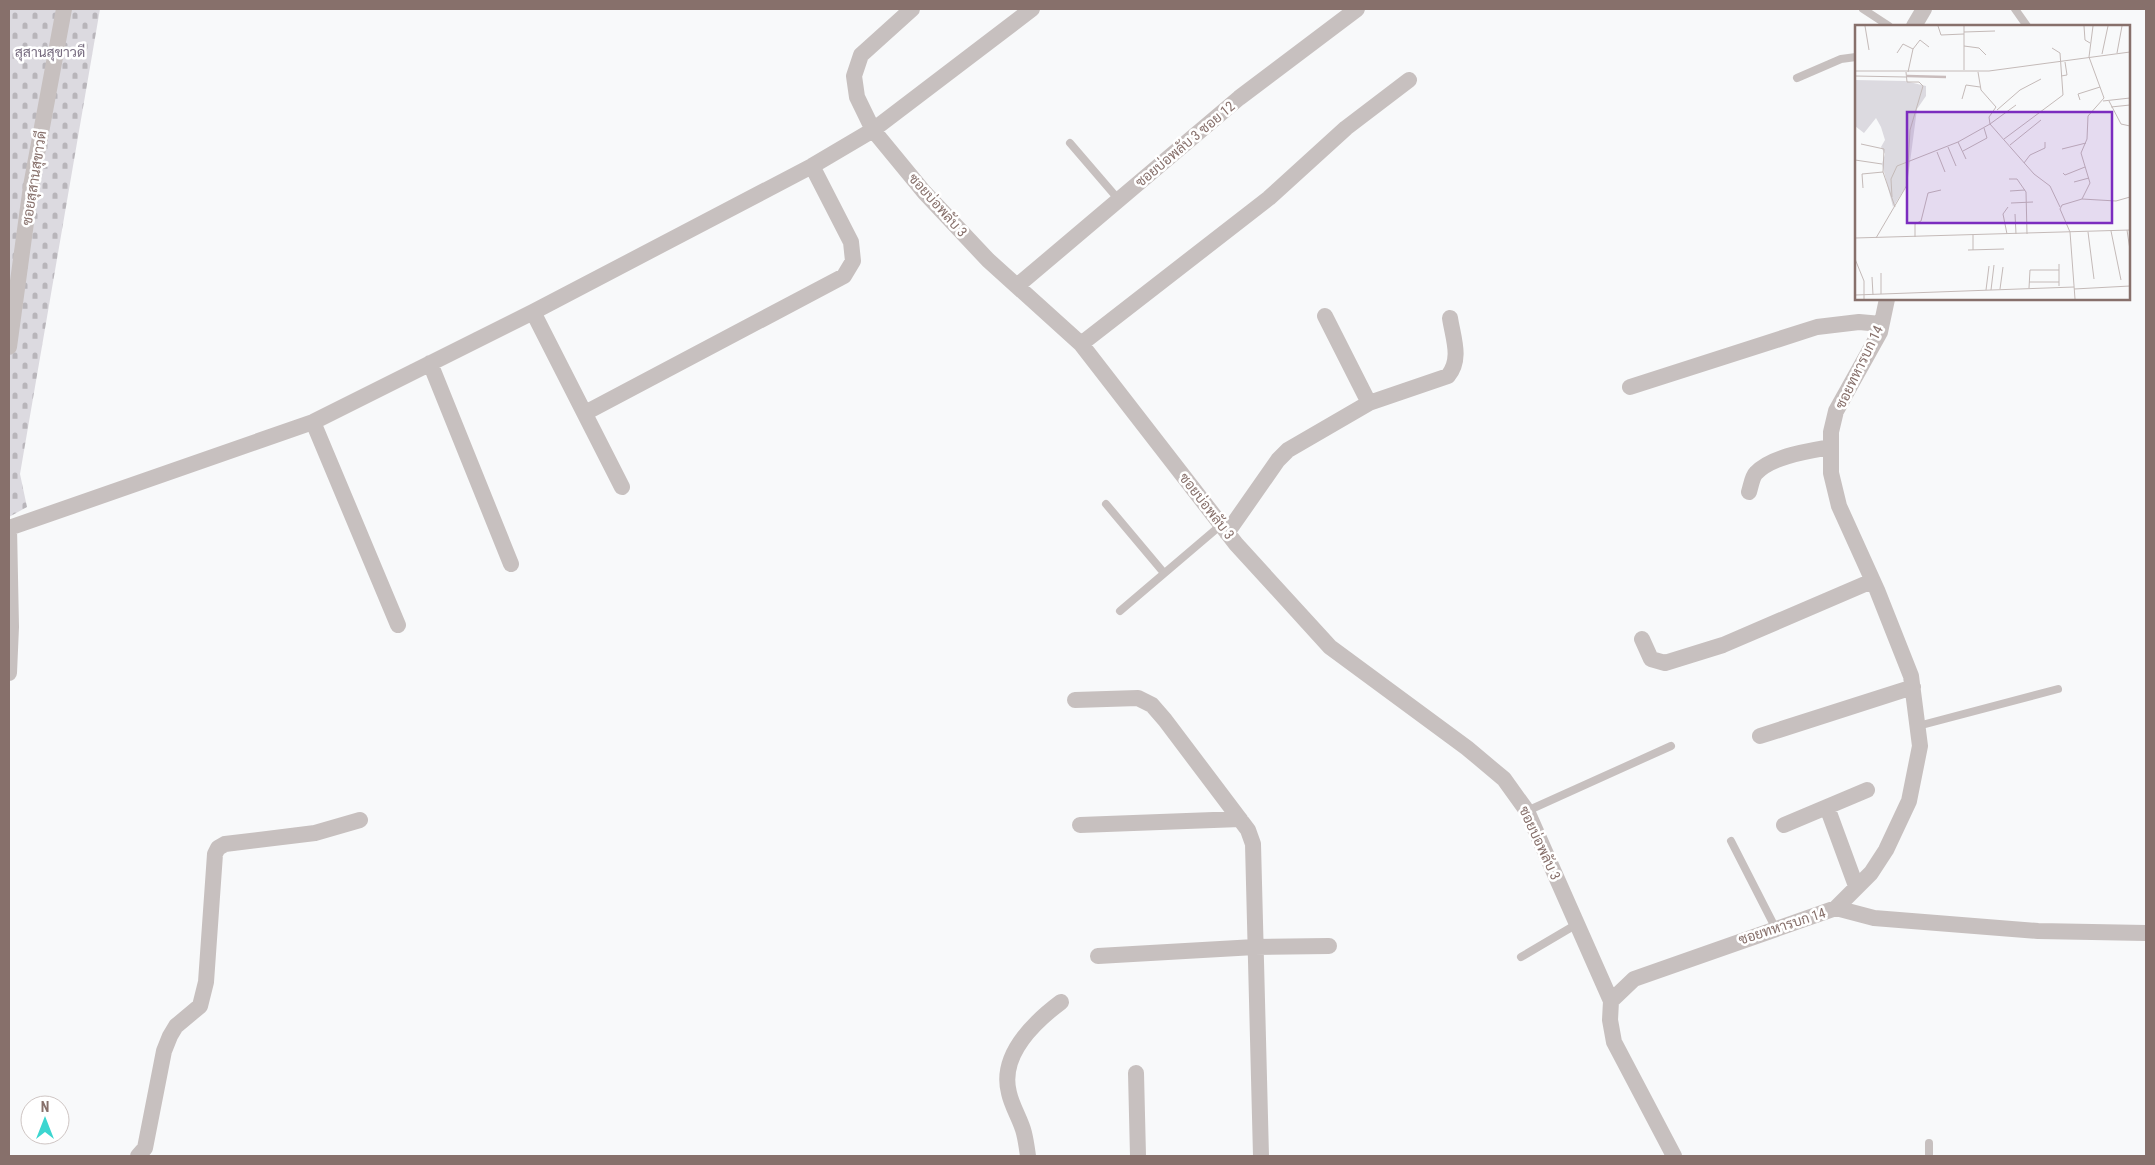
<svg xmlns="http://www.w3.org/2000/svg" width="2155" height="1165" viewBox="0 0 2155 1165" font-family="'Roboto Condensed',Sarabun,sans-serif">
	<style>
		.cemetery { fill: url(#cemetery-stones) }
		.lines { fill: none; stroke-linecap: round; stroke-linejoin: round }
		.lane { stroke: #c7c0bf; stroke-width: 8 }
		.street { stroke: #c7c0bf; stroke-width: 16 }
		.labels { text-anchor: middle; stroke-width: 5; stroke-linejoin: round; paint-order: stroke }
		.park-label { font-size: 14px; fill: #756a7e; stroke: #fff }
		.street-label { font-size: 14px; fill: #87706b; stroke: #fff }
		.inset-river { fill: none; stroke: #c9bcbc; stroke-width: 2.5 }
		.inset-road { fill: none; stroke: #c4bab8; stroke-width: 1 }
		.view { fill: #7b2cbf; fill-opacity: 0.15; stroke: #7b2cbf; stroke-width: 2.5 }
		.inset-edge { fill: none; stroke: #87706b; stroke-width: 2.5 }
	</style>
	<defs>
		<pattern id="cemetery-stones" width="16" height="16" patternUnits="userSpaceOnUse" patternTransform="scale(1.25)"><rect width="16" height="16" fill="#dcdae0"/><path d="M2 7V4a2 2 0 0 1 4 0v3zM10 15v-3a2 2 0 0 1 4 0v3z" fill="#b8b5ba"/></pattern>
	</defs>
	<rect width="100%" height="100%" fill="#f8f9fa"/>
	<path class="cemetery" d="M9 9H100L20 474 27 507 9 517Z"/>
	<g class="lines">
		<path class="lane" d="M1863 9 1889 26
			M2015 9 2027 26
			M1797 78 1841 59 1856 57
			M1070 143 1119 200
			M1106 504 1164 573
			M1120 611 1221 525
			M1918 726 2058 689
			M1527 811 1671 746
			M1731 841 1776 929
			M1521 957 1577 924
			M1929 1143V1156"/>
		<path class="street" d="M912 9 861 55 854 76 857 97 873 130 924 192 988 260 1081 344 1236 544 1330 647 1467 748 1504 779 1527 811 1611 1001
			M1914 26 1924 9
			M1017 286 1239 98 1357 9
			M533 312 622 487
			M1325 316 1369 403
			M1081 344 1269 198 1346 128 1409 80
			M9 347 31 186 64 9
			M430 363 511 564
			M1630 387 1817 327 1859 322 1881 324
			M585 413 844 276 853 261 851 242 812 166
			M313 422 398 625
			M1749 492C1751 486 1752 477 1756 473 1772 456 1809 451 1831 447
			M9 527 11 627 9 673
			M9 528 313 422 533 312 812 166 873 130 1032 9
			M1227 533 1278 460 1288 450 1369 403 1448 376C1462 359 1453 338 1450 318
			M1642 639 1651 659 1665 663 1723 645 1872 581
			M1075 700 1138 698 1152 705 1165 720 1248 830 1253 844 1261 1156
			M1760 736 1913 687
			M1827 807 1856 886
			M1080 825 1240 819
			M1784 825 1867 790
			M1836 908 1874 918 2038 931 2146 933
			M1098 956 1255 947 1329 946
			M1136 1073 1138 1156
			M138 1156 145 1148 164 1051 170 1036 176 1026 200 1006 206 982 215 854 218 848 225 844 315 833 360 820
			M1028 1156C1027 1149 1026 1141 1024 1133 1021 1120 1012 1107 1009 1093 999 1055 1033 1023 1061 1002
			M1674 1156 1614 1042 1610 1020 1611 1001 1634 979 1836 908 1871 873 1886 850 1909 801 1920 746 1911 676 1877 590 1839 506 1831 473V432L1836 411 1880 332 1887 299"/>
	</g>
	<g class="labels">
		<g class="park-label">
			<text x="50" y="57">สุสานสุขาวดี</text>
		</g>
		<g class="street-label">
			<text transform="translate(1185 144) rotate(-40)" y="5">ซอยบ่อพลับ 3 ซอย 12</text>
			<text transform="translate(34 178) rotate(-81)" y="5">ซอยสุสานสุขาวดี</text>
			<text transform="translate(938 205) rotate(48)" y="5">ซอยบ่อพลับ 3</text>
			<text transform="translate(1859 367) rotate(-64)" y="5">ซอยทหารบก 14</text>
			<text transform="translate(1207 506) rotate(52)" y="5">ซอยบ่อพลับ 3</text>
			<text transform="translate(1540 843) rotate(65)" y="5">ซอยบ่อพลับ 3</text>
			<text transform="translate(1782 926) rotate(-18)" y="5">ซอยทหารบก 14</text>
		</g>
	</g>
	<g transform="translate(1855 25)">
		<rect width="275" height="275" fill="#f8f9fa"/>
		<path d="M0 55 50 56 71 61V71L62 84 52 160 38 182 27 139 30 129 26 122 30 115 26 102 21 93 9 108 0 101Z" fill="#dcdae0"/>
		<path class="inset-river" d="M52 51 91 52"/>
		<path class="inset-road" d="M10 1 14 25M83 1 86 10 109 9M109 1V45M229 1 230 15 235 18M109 7 140 6M109 21 124 23 131 30M58 24 65 15 74 22M42 28 48 19 58 24 53 47M262 28 267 1M247 29 253 1M0 46H134L275 27M123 47 126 65 141 82 134 92 135 99 179 149 195 161 205 182M0 51 51 52M206 51 212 50 210 37M107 74 111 60 125 62M225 75 223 69 245 62M248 76 275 73M254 76 266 99 275 101M256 82 275 80M142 85 165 65 186 54M149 114 208 70 205 28 197 23M103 117 111 134M6 119 29 124 28 147 40 182M155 120 186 95M93 122 101 141M207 124 231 118M108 126 132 113 129 103M82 127 90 147M0 135 27 139M169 138 175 130 190 123V117M208 148 210 150 230 142M154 154H162L171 167 172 209M219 157 234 153M8 163 7 149 28 147M155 166 170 165M37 172 36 154 42 141 103 117 135 99 161 80M227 174 261 176 275 172M156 178 178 177M160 189 161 209M272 205 275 225M256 206 266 255M233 207 239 254M118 209V225M152 209 148 189 153 182M60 212V199L66 196 73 168 86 165M0 213 275 205M21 213 52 160 55 105 68 61 64 57H52L51 47M113 225 149 224M0 234 9 256V274M204 239V261M17 252 18 270M174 257H204M174 263 175 245H204M145 264 148 242M219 264 275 261M131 265 134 241M136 265 139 240M26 269V248M0 270 219 262M220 274 215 207 205 184 207 180 227 174 235 158 226 128 232 114 233 91 249 73 234 32 238 1"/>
		<path class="view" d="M52 87H257V198H52Z"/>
		<rect width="275" height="275" class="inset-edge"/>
	</g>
	<rect width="2155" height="1165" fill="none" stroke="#87706b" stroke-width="20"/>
	<g transform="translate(45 1120)"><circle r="24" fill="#ffffff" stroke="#cfc6c4"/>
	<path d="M0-4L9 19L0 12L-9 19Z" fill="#3cd6d0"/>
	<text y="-8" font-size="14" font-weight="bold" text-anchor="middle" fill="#87706b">N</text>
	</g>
</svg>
